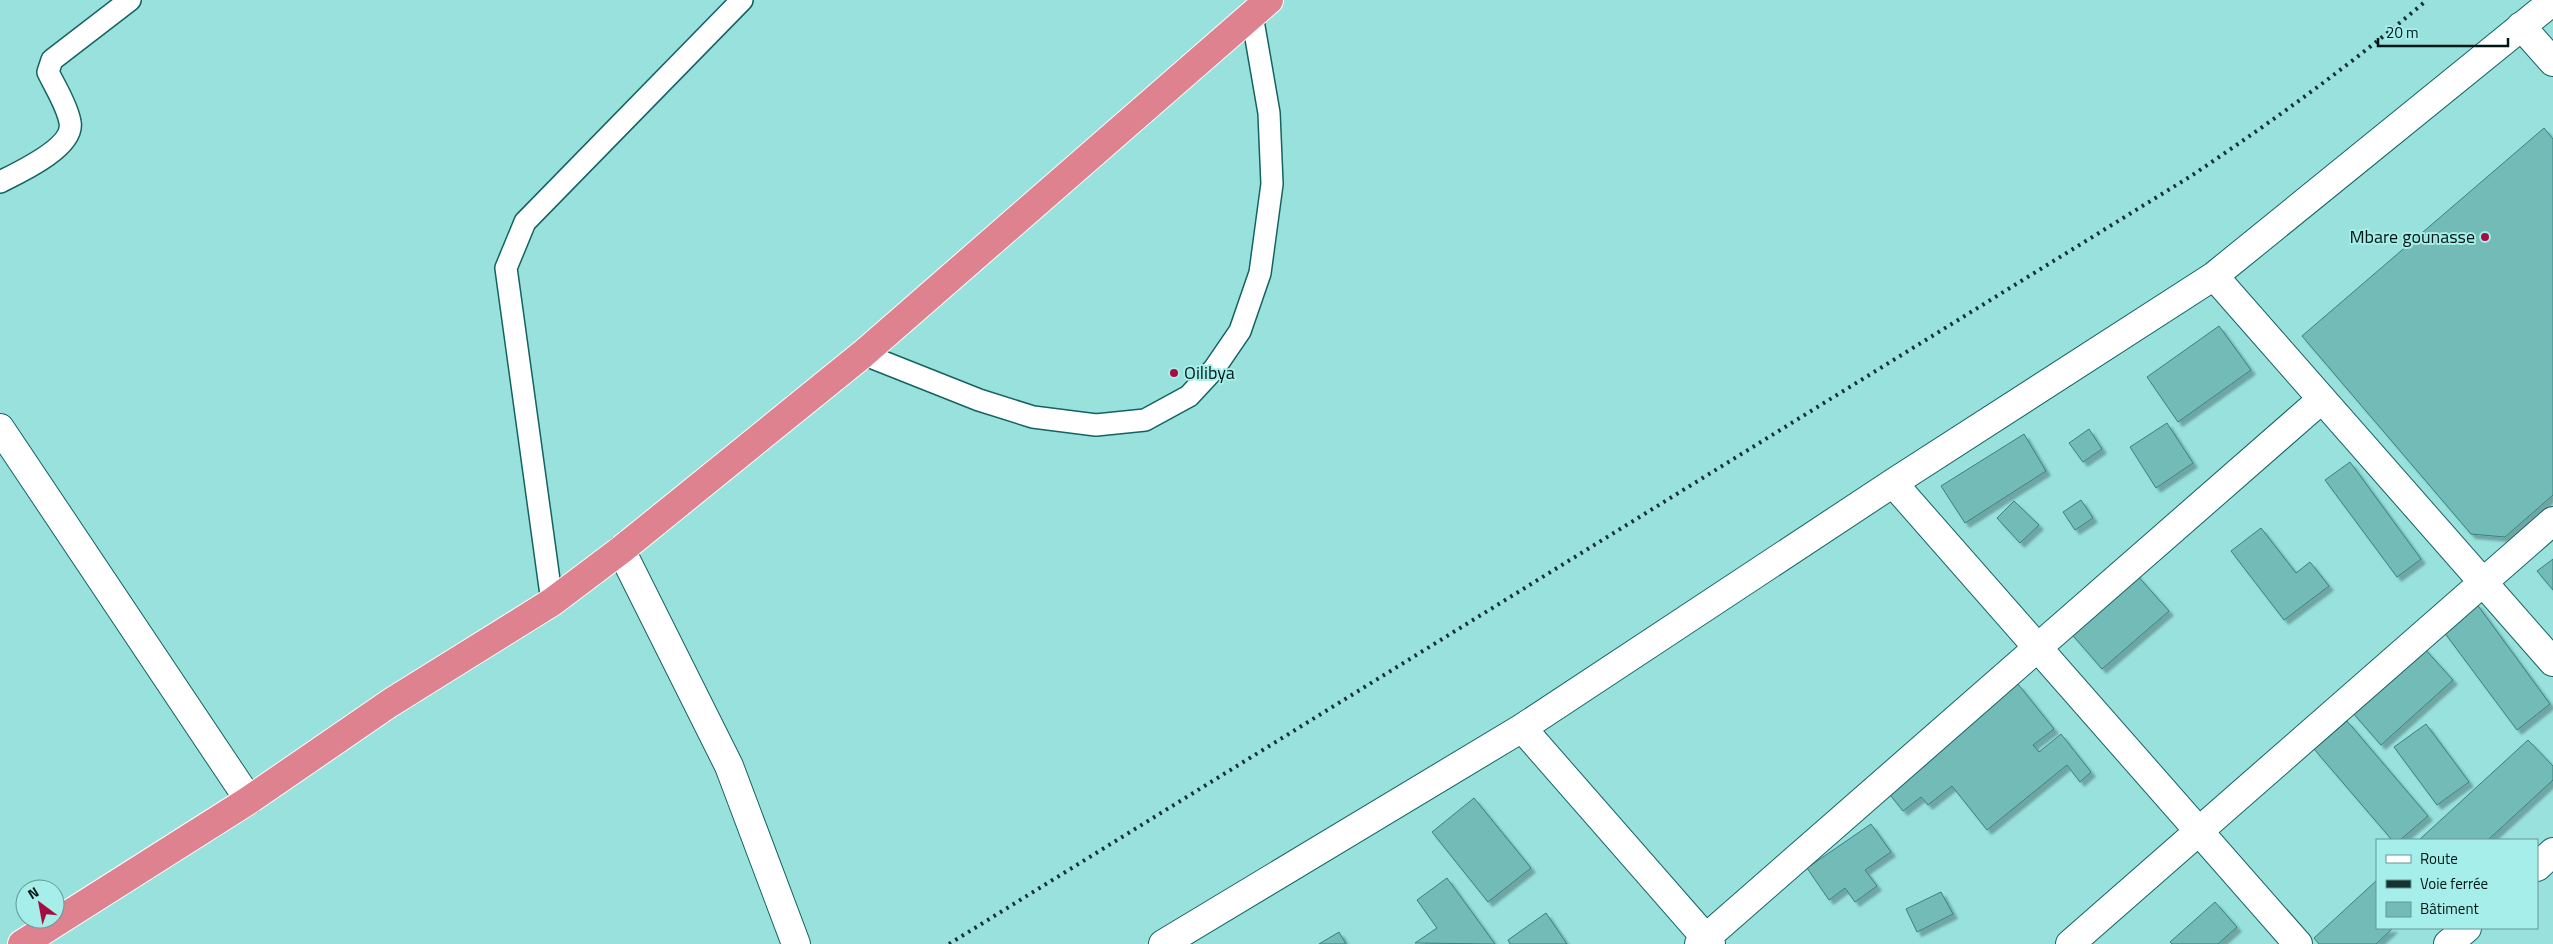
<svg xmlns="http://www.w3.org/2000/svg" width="2553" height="944" viewBox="0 0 2553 944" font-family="'Titillium Web',sans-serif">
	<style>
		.building { fill: #73bbb7; stroke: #39817e; filter: url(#shadow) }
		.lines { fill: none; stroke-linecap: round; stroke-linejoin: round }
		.service-casing { stroke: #136361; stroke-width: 24 }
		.minor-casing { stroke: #136361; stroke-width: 30 }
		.trunk-casing { stroke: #fff; stroke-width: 30 }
		.service { stroke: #fff; stroke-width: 21 }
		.minor { stroke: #fff; stroke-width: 28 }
		.trunk { stroke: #de8290; stroke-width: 28 }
		.rail { stroke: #153231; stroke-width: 4; stroke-dasharray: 2.5 5; stroke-linecap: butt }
		.poi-dot { fill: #a60d3e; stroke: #a5eeea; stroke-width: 2 }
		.labels { text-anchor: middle; stroke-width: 4; stroke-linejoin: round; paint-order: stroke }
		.poi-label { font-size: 18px; fill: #001615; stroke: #a5eeea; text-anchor: end }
	</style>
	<defs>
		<filter id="shadow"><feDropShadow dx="4.5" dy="4.5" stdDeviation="1" flood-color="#0004"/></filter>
	</defs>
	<rect width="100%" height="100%" fill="#98e1dd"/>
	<path class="building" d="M2544 128 2553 139V495L2505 537 2471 534 2302 336Z
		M2219 326 2251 370 2178 422 2147 377Z
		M2167 423 2193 463 2156 488 2130 447Z
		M2089 429 2102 449 2083 462 2069 443Z
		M2024 434 2046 471 1965 523 1941 486Z
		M2350 462 2421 559 2397 577 2325 480Z
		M2081 500 2093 518 2075 530 2063 512Z
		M2014 501 2039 525 2020 543 1997 518Z
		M2261 528 2296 573 2310 562 2329 586 2284 620 2231 551Z
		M2553 559V590L2537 571Z
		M2135 573 2169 611 2102 669 2069 631Z
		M2476 603 2550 704 2517 730 2441 628Z
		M2423 647 2453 680 2381 745 2352 712Z
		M2018 684 2054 729 2033 745 2039 752 2061 734 2091 772 2080 782 2067 765 1987 830 1952 786 1928 805 1921 797 1903 811 1887 791Z
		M2347 721 2428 816 2400 840H2392L2314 749Z
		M2426 724 2469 782 2437 805 2394 747Z
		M2528 740 2553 766V780L2488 840H2419Z
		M1474 798 1531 868 1488 902 1432 832Z
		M1871 824 1891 852 1865 870 1877 886 1855 902 1845 888 1829 900 1807 868Z
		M1447 878 1495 944 1415 943 1437 928 1417 900Z
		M2377 880V928H2393L2376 944H2319L2314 938Z
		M1941 892 1953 914 1917 932 1906 909Z
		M2215 902 2237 927 2218 944H2172L2170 942Z
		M1546 913 1567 944H1510L1508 940Z
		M1339 932 1346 944H1319Z"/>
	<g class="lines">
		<defs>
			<path id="service" d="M0 182C18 173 75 147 70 122 67 105 55 87 48 72L52 60 130 0
				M863 354 979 400 1033 417 1096 425 1145 420 1189 396 1214 369 1240 331 1260 273 1272 184 1269 113 1252 15
				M552 602 506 268 525 222 742 0"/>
			<path id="minor" d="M2521 26 2553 62
				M2214 276 2553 662
				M0 428 249 800
				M1893 483 2298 944
				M621 550 729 766 796 944
				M1522 728 1711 944
				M2537 867 2553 852
				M1163 944 1522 728 1893 483 2214 276 2553 1
				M1699 944 2322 399
				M2070 944 2553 521
				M2448 944 2467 928"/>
			<path id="trunk" d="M22 944 249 800 390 703 552 602 621 550 863 354 1269 0"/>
		</defs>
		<use href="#service" class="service-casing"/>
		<use href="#minor" class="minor-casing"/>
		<use href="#trunk" class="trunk-casing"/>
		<use href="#service" class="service"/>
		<use href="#minor" class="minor"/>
		<use href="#trunk" class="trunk"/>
		<path class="rail" d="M949 944 2191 176C2273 121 2352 64 2427 0"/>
	</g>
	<g class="poi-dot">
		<circle cx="2485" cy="237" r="5"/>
		<circle cx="1174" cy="373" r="5"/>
	</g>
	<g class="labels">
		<g class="poi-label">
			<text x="2475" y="243">Mbare gounasse</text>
			<text x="1184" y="379" text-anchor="start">Oilibya</text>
		</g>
	</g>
	<rect x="2376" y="839" width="162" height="90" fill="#a5eeea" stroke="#639895"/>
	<rect x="2386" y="855" width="25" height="8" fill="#ffffff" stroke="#639895"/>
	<text x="2420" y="864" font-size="15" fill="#001615">Route</text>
	<rect x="2386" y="880" width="25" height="8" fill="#153231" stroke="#639895"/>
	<text x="2420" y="889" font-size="15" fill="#001615">Voie ferrée</text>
	<rect x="2386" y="902" width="25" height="15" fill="#73bbb7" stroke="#639895"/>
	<text x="2420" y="914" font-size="15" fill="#001615">Bâtiment</text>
	<g transform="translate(40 904) rotate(328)"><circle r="24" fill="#a5eeea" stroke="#639895"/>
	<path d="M0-4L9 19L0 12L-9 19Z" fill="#a60d3e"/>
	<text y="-8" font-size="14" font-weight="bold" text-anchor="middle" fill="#001615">N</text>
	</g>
	<path d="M2378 38v8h130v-8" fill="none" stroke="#001615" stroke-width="2.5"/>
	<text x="2386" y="38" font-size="15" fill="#001615" stroke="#a5eeea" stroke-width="4" paint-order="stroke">20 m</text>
</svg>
